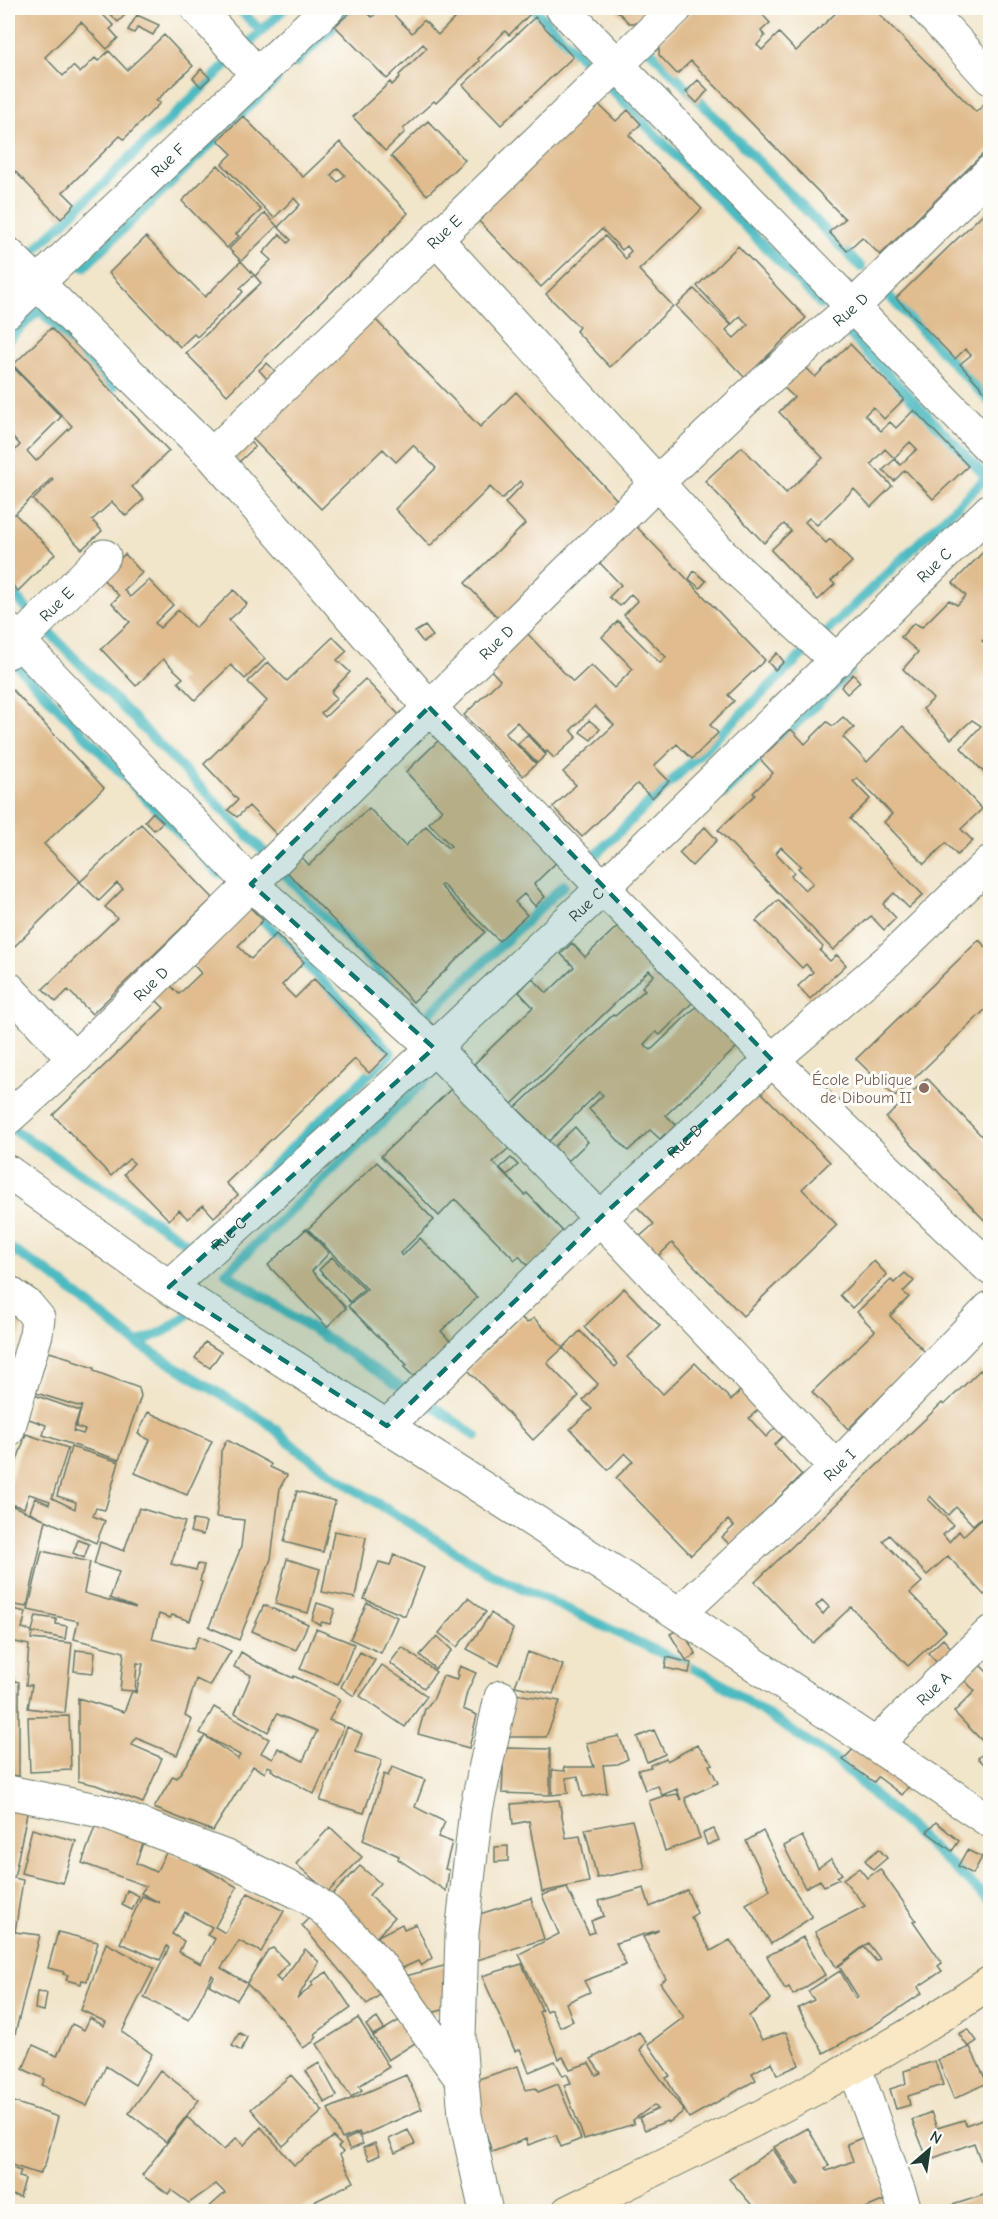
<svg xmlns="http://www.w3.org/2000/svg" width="998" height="2219" viewBox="0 0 998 2219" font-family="'Comic Neue',sans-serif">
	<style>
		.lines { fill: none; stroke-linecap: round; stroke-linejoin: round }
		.stream { stroke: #4bbac1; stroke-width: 10 }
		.building { fill: #e0bc8e; fill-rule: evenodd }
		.minor-casing { stroke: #687868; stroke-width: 35 }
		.secondary-casing { stroke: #687868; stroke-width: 35 }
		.minor { stroke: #fff; stroke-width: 33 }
		.secondary { stroke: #fae7c3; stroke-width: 33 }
		.marked { fill: #0f766e; fill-opacity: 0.2; stroke: #0f766e; stroke-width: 4.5; stroke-dasharray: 12 8; stroke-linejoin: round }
		.education-dot { fill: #8d6e63; stroke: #fdfcf7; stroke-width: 2 }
		.labels { text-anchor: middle; stroke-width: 6; stroke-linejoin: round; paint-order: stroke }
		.street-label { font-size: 16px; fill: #1f3d34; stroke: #fdfcf7 }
		.education-label { font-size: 16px; fill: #785e54; stroke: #fdfcf7; text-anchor: end }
	</style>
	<rect width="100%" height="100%" fill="#fdfcf7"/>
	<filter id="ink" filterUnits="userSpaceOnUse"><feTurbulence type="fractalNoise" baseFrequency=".0167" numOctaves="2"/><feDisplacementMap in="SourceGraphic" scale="12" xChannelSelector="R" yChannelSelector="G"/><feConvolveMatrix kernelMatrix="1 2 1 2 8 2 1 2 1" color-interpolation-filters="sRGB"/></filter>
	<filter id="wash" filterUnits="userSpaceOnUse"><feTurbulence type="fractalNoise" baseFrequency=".008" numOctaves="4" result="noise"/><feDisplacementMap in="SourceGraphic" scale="24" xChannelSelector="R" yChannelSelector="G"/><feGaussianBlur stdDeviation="1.35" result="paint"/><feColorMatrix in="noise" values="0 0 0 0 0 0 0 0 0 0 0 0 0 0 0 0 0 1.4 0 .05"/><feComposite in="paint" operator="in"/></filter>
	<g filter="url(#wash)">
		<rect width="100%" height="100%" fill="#f1e5ca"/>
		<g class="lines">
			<path class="stream" d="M238 8 260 30
				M533 8 582 58
				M904 8 921 25
				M650 43 647 47 861 267
				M295 63 353 8
				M607 85 822 305
				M22 262 285 8
				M84 267 277 79
				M888 295 990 402
				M40 310 114 387
				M839 323 988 479
				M8 340 44 305
				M8 588 28 610
				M50 633 264 852
				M818 640 986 478
				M9 657 219 874
				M723 794 850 672
				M590 860 804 653
				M276 865 424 1017
				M424 1019 564 885
				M8 1126 190 1245 391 1053 242 898
				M8 1247 48 1272 135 1342 268 1423 297 1449 353 1488 488 1572 708 1675 837 1761 989 1900
				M143 1341 165 1331 186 1316
				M409 1392 226 1273 444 1062
				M425 1401 476 1436"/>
		</g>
		<g id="blocks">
			<path class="building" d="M10 8H96L114 26 110 29 118 38 107 49 81 22 45 57 63 76 73 66 80 73 95 58 98 61 109 51 127 70 164 35 193 66 156 101 160 103 124 139 120 136 63 192 75 204 61 219 8 164V10Z
				M104 8H132L118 22Z
				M355 8H362L372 17 381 8H387L412 33 424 20 438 35 462 11 463 12 468 8H526L531 13 509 35 505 31 478 59 479 61 436 103 434 101 403 129 405 132 385 151 353 117 390 82 392 85 400 77 399 75 427 48 423 44 387 79 335 26Z
				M614 8H656L641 23H629Z
				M695 8H769L762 14 770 23 761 31 765 36 757 45 762 50 779 33 796 51 841 8H873L976 112 988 101 990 104V147L880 255 862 237 847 251 829 232 845 219 691 61 677 74 659 55V43Z
				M137 15 159 25 153 35 138 27 134 33 128 30Z
				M535 17 573 57 501 125 463 85Z
				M201 69 210 78 201 87 193 78Z
				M698 80 708 90 697 103 686 92Z
				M596 102 616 121 628 110 641 124 629 135 702 209 639 270 673 306 610 367 576 331 579 327 546 294 605 236 626 259 628 257 627 255 631 251 627 246 622 250 602 229 541 287 476 218Z
				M243 116 303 177 340 142 408 213 373 251 227 395 186 353 261 283 255 276 271 260 263 253 280 234 288 243 291 240 278 227 300 205 294 198 274 218 222 164 232 154 218 140ZM338 168 345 175 338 182 331 175Z
				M428 121 465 160 427 195 391 156Z
				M218 165 261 210 236 234 239 236 227 248 182 201Z
				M990 207V397L960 364 971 355 965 349 955 359 896 298Z
				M265 213 277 226 241 261 229 249Z
				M146 237 205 297 241 261 254 275 240 288 243 292 197 337 194 334 180 347 109 273Z
				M738 246 806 318 745 378 676 306 694 289 731 325 726 330 734 338 748 325 740 316 732 324 697 286Z
				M372 316 480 427 516 392 620 503 501 621 465 583 525 524 505 503 523 484 520 481 502 499 490 487 430 546 395 509 436 468 413 445 396 462 383 449 321 509 249 435Z
				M51 328 169 451 132 487 144 499 126 516 112 502 92 520 102 531 82 549 33 500 53 480 52 478 15 514 55 554 18 591 8 581V458L20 445 8 431V364L9 363 61 417 27 451 36 461 72 426 13 365Z
				M850 344 904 399 884 419 873 407 865 415 881 431 890 422 896 428 914 410 968 466 933 499 905 470 894 481 883 470 895 459 900 465 917 449 910 442 894 458 885 449 871 464 892 486 871 507 854 489 817 525 809 518 805 522 826 543 830 539 852 562 831 581 835 584 818 600 771 550 791 531 784 524 764 543 705 481 742 447 786 493 823 458 779 412 794 397 781 385 803 364 815 377Z
				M267 363 275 371 267 379 259 370Z
				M244 436 255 447 239 462 228 452Z
				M635 525 765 660 728 695 734 701 710 725 718 733 692 759 677 744 654 766 669 781 652 798 637 784 582 837 553 807 576 785 563 772 614 725 595 706 571 730 577 737 554 758 547 751 546 753 517 722 505 733 536 764 523 776 464 715 500 680 488 667 525 631 573 682 591 665 614 688 633 669 602 637 618 621 660 663 666 657 624 615 638 601 631 594 620 606 609 597 621 585 598 561Z
				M988 547 990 550V634L982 641 990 648V779L961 748 981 726 972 720 951 739 923 709 933 699 903 669 918 652 901 637 914 623 922 627 949 600 957 605 966 596 953 583Z
				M125 554 142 573 124 590 130 597 149 580 173 605 155 623 160 628 178 610 195 628 234 590 247 604 229 620 265 659 245 679 231 665 195 700 178 682 183 678 163 659 136 686 101 649 130 622 112 603 119 596 101 577Z
				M694 571 706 581 700 588 689 579Z
				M425 626 433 636 423 642 415 632Z
				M333 637 347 651 337 660 350 672 331 692 337 698 321 713 325 717 365 679 401 717 277 835 249 806 237 817 228 810 238 800 204 764 267 701 248 682 268 662 287 681Z
				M777 653 784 662 775 670 768 662Z
				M853 674 860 682 847 694 841 687Z
				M8 685 104 788 44 844 80 881 8 953Z
				M843 717 854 728 843 737 867 762 903 726 982 809 961 829 973 841 957 855 946 843 924 864 884 822 892 814 857 778 853 781 870 799 850 819 923 895 909 908 894 893 883 904 896 918 884 930 871 916 833 950 718 830 755 795 753 793 773 773 760 759 791 729 805 744 827 722 833 726ZM781 847 801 866 798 868 813 883 805 890 791 876 794 872 776 853Z
				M589 720 600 729 591 740 580 732Z
				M527 735 546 755 537 763 518 744Z
				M442 737 561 858 534 884 545 897 535 906 524 894 515 902 527 915 499 941 442 884 440 886 485 932 413 1002 281 866 296 851 309 865 369 808 405 846 426 826 448 848 451 846 429 823 442 810 406 772Z
				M153 812 163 822 154 830 145 821Z
				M141 824 213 898 92 1014 68 990 56 1002 43 989 117 918 105 907 123 889 117 883 99 901 80 882Z
				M705 827 717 840 692 866 679 853Z
				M778 900 823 947 820 951 830 961 837 955 846 965 810 999 798 986 813 972 806 964 802 968 756 921Z
				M245 903 263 920 238 946 251 959 276 934 304 962 282 985 295 998 314 979 388 1054 369 1073 355 1059 226 1183 238 1195 214 1217 203 1205 188 1219 179 1210 169 1220 124 1174 134 1163 129 1159 111 1176 53 1115 164 1008 150 994 165 980 179 994 201 973 188 959Z
				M622 922 696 999 660 1035 656 1032 644 1044 651 1050 700 1003 740 1044 666 1115 679 1128 669 1138 665 1134 660 1139 650 1130 628 1151 589 1109 603 1095 599 1092 549 1141 516 1107 613 1015 615 1016 645 990 642 987 654 975 649 970 512 1104 474 1064 533 1007 519 992 532 978 547 993 574 967 561 954 572 943 585 957Z
				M979 940 990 951V1005L895 1097 856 1059Z
				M927 1078 990 1145V1226L886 1118Z
				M452 1088 509 1148 493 1162 525 1195 527 1193 568 1237 528 1266 519 1256 515 1260 455 1199 439 1216 381 1156Z
				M758 1089 830 1162 802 1189 837 1225 743 1316 672 1243 656 1258 637 1239 654 1224 636 1206Z
				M575 1127 588 1142 568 1161 554 1147Z
				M511 1158 518 1165 507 1175 500 1168Z
				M377 1162 434 1220 400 1253 402 1256 420 1238 477 1298 441 1331 452 1343 416 1379 404 1367 407 1365 348 1306 367 1289 308 1229Z
				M306 1229 329 1253 312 1271 346 1308 327 1327 268 1265Z
				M332 1257 364 1289 350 1302 319 1270Z
				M874 1261 887 1275 852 1308 840 1295Z
				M905 1273 914 1281 903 1292 909 1297 890 1316 926 1353 848 1429 812 1392 875 1331 857 1312 891 1280 894 1283Z
				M624 1288 660 1326 627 1357 663 1394 695 1363 731 1400 745 1386 762 1406 749 1418 766 1437 776 1427 784 1435 774 1445 802 1475 730 1545 722 1537 734 1526 728 1520 691 1555 616 1478 633 1461 625 1453 608 1470 570 1429 592 1409 583 1400 598 1384 563 1348 580 1331 615 1367 618 1364 584 1327Z
				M8 1310 25 1315 8 1373Z
				M522 1318 527 1323 534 1318 563 1348 547 1363 579 1396 533 1440 468 1370Z
				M205 1342 221 1352 210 1368 195 1358Z
				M46 1351 73 1359V1361L94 1368V1371L139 1388 141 1396 119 1460 43 1435 46 1425 26 1418 34 1395 80 1411 73 1431 83 1434 85 1430 76 1427 82 1405 81 1407 33 1392Z
				M980 1370 990 1380V1509L973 1525 956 1507 948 1515 930 1496 928 1499 953 1525 943 1535 949 1542 959 1531 963 1536 981 1519 990 1529V1590L984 1595 948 1556 927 1575 889 1535 883 1541 922 1582 910 1593 946 1631 908 1666 851 1607 813 1643 755 1582 942 1403 944 1405ZM822 1600 829 1607 823 1614 816 1606Z
				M148 1412 212 1441 187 1495 135 1473 150 1440 138 1434Z
				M26 1434 68 1448 52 1498 75 1509 76 1502 57 1496 71 1447 119 1462 105 1510 96 1508 93 1516 105 1521 96 1543 46 1520 27 1607 8 1604V1504L44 1519 30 1512 35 1498 49 1504 50 1501 29 1494 24 1508 8 1503 11 1488 8 1487Z
				M227 1440 271 1464 270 1467 287 1475 280 1488 271 1559 239 1640 209 1627 241 1547 244 1520 216 1517 221 1479 220 1478 221 1451Z
				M297 1491 335 1501 323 1552 284 1542Z
				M139 1508 185 1522 171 1564 196 1570 198 1564 204 1565 200 1581 202 1582 190 1621 172 1615 170 1618 159 1614 152 1639 193 1649 199 1636 231 1651 210 1686 196 1679 185 1716 192 1720 177 1755 136 1738 132 1745 162 1758 143 1803 96 1785 78 1781V1698L124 1712 132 1691 136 1693 143 1664 137 1663 135 1691 120 1690 124 1652 74 1639 78 1621 28 1610 42 1551 90 1562 84 1593 136 1608 110 1598 119 1572 94 1564 100 1542 124 1551Z
				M193 1520 206 1522 203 1535 190 1532Z
				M334 1531 366 1537 355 1598 322 1592Z
				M78 1540 89 1544 84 1558 73 1553Z
				M394 1555 424 1568 405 1616 364 1599 379 1562 390 1565Z
				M287 1559 320 1569 308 1613 275 1604Z
				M468 1598 486 1612 457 1647 439 1633Z
				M317 1603 335 1609 330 1624 322 1622 320 1625 312 1620Z
				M367 1603 397 1617 381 1653 350 1639Z
				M264 1605 308 1624 296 1650 252 1631Z
				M8 1608 26 1612 22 1629 32 1631 36 1616 56 1619V1624L67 1626 65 1639 32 1632 31 1639 72 1643 65 1713 28 1708 32 1685H26L29 1645 11 1641 10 1646H8Z
				M491 1613 513 1629 499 1666 467 1649Z
				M681 1628 696 1655 686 1660 670 1634Z
				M316 1629 354 1644 338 1684 300 1669Z
				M437 1636 452 1650 435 1669 420 1655Z
				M943 1639 953 1650 938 1664 928 1653Z
				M402 1647 436 1672 424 1688 390 1663Z
				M76 1650 95 1652 93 1673 74 1671Z
				M241 1652 257 1662 293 1678 294 1676 340 1699 329 1720 344 1726 314 1794 271 1770 272 1768 268 1766 265 1773 253 1766 213 1831 154 1808 173 1776 177 1778 205 1736 238 1759 240 1755 200 1733 214 1707 269 1739 261 1753 273 1759 278 1748 303 1761 317 1731 277 1714 268 1732 235 1713 251 1675 234 1667Z
				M360 1652 375 1660 354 1696 341 1687Z
				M528 1652 563 1665 553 1694 515 1686Z
				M667 1657 691 1663 689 1673 665 1668Z
				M978 1663 990 1675V1770L978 1758 989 1748 954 1712 975 1691 962 1678Z
				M382 1665 427 1696 405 1727 360 1696Z
				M460 1666 476 1673 467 1692 463 1709 477 1715 469 1748 418 1734 425 1709 434 1698 443 1676 457 1680 459 1675 457 1674Z
				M8 1679 19 1682V1776L8 1775Z
				M516 1694 560 1701 546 1737H501Z
				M69 1716 71 1770 30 1772 28 1717Z
				M347 1727 362 1734 355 1752 382 1760 364 1813 320 1801Z
				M654 1730 665 1754 647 1762 637 1737Z
				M619 1736 628 1759 618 1764 603 1765 607 1793 583 1797 578 1776 566 1778 568 1793 552 1795V1770L565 1771 564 1767H594L586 1743Z
				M859 1743 909 1786 902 1795 878 1777 874 1782 843 1760Z
				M697 1745 713 1764 709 1765 718 1783 685 1798 700 1838 665 1851 649 1801 666 1795 667 1796 677 1794 681 1800 677 1789 662 1795 658 1786 645 1790 638 1770 651 1767 650 1765 666 1758 667 1761Z
				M504 1748 550 1749V1795L502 1793Z
				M392 1767 425 1780 415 1807 445 1822 438 1837 452 1842 445 1869 449 1870 446 1891 398 1859 399 1856 363 1840 384 1774 388 1776Z
				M8 1796 30 1799 14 1878 23 1880 15 1932 40 1935 8 2062Z
				M559 1800 566 1838 580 1836 589 1882 542 1892 529 1821 513 1824 511 1804Z
				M98 1818 146 1834 136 1863 156 1872 167 1851 197 1864 237 1887 215 1927 225 1933 248 1893 284 1911 261 1952 239 1941 221 1968 247 1983 268 1950 273 1948 288 1963 276 1977 281 1982 305 1949 319 1962 297 1999 313 1985 311 1982 327 1972 351 2008 315 2034 317 2037 313 2042 303 2048 283 2020 247 1984 237 2000 209 1985 214 1977 212 1975 189 2020 144 1998 169 1948 167 1946 160 1960 120 1943 142 1896 160 1903 141 1893 146 1886 82 1863ZM185 1912 212 1927 207 1935 215 1939 201 1964 179 1952 184 1941 172 1934Z
				M632 1820 645 1868 597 1878 585 1829Z
				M936 1822 959 1841 952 1851 927 1832Z
				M330 1827 362 1857 328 1892 296 1864Z
				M32 1829 76 1841 63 1883 21 1873Z
				M714 1829 719 1840 707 1845 703 1833Z
				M763 1831 787 1879 812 1917 771 1944 746 1904 770 1890 746 1841Z
				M802 1836 818 1868 831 1859 842 1874 837 1877 839 1879 824 1886 820 1880 805 1888 784 1846Z
				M508 1846V1861L495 1862V1847Z
				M879 1849 887 1858 873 1870 865 1860Z
				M967 1850 982 1857 973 1874 958 1866Z
				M360 1866 380 1883 369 1895 394 1918 375 1939 331 1896Z
				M859 1868 867 1878 880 1869 916 1920 913 1921 942 1963 938 1966 942 1971 918 1987 922 1993 873 2026 824 2053 798 2008 814 2000 808 1991 840 1971 856 1999 858 1997 839 1966 864 1947 876 1961 880 1959 868 1943 836 1967 815 1932 865 1906 843 1879Z
				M567 1888 589 1934 595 1932 591 1921 604 1916 599 1901 644 1888 650 1907 687 1890 697 1913 691 1917 711 1951 730 1940 771 1999 749 2016 762 2040 786 2032 799 2065 777 2075 772 2062 752 2073 756 2080 689 2118 666 2078 670 2076 648 2044 684 2017 660 1983 666 1979 643 1937 658 1931V1930L616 1943 626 1965 584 1981 590 1992 566 2003 573 2021 560 2027 551 2009 546 2011 519 1954 559 1934 542 1895Z
				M127 1890 139 1896 132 1910 122 1905Z
				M531 1898 544 1939 468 1963 470 1917Z
				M319 1908 381 1994 367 2004 302 1925Z
				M402 1924 404 1929 416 1924 432 1958 421 1966 418 1961 396 1971 378 1936Z
				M58 1932 98 1942 87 1981 82 1980 81 1984 66 1980 68 1975 63 1974 64 1972 48 1968Z
				M803 1937 825 1975 793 1995 789 1987 785 1989 767 1956Z
				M106 1943 154 1968 122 2032 152 2054 135 2085 106 2066 87 2106 42 2085 45 2079 23 2069 33 2045 57 2056 72 2024 84 2030 90 2018 104 2026 106 2022 81 2010Z
				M455 1963 453 2007 424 2015 402 1977Z
				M522 1964 542 2010 539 2012 559 2059 563 2057 570 2069 589 2063 596 2075 601 2073 591 2059 639 2032 646 2042 640 2050 684 2111 668 2123 667 2121 645 2130 639 2118 658 2109 654 2105 633 2120 634 2124 584 2139 564 2085 571 2083 567 2074 563 2076 555 2061 529 2072 520 2049 515 2051 482 1976Z
				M37 1992 47 1993 44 2011 35 2009Z
				M405 2017 420 2040 388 2060 373 2036Z
				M358 2018 389 2067 359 2086 362 2090 351 2097 317 2044Z
				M377 2018 384 2029 373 2035 366 2025Z
				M968 2029 977 2041 968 2047 959 2034Z
				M239 2033 247 2037 241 2051 232 2046Z
				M970 2047 987 2083 954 2099 938 2060Z
				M935 2061 943 2085 908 2096 910 2105 896 2109 890 2089 906 2084 904 2071Z
				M319 2063 337 2096 325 2103 306 2071Z
				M518 2066 526 2090 536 2088 538 2092 558 2084 581 2139 561 2147 556 2135 528 2145 526 2139 492 2152 470 2082Z
				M160 2070 199 2100 166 2142 129 2113Z
				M291 2075 323 2111 283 2146 251 2109Z
				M406 2075 422 2109 361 2136 359 2132 342 2139 328 2109Z
				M8 2100 58 2117 45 2165 39 2174 8 2164Z
				M931 2112 937 2128 964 2120 966 2125 990 2116V2168L984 2170 974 2143 928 2160 912 2120Z
				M187 2117 224 2150 236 2138 244 2145 261 2127 294 2165 333 2137 341 2145 338 2147 343 2152 340 2155 354 2182 296 2211H209L207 2209 225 2193 216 2184 189 2203 171 2190 168 2194 142 2175Z
				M808 2128 829 2166 825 2168 827 2171 853 2161 847 2144 864 2137 887 2199 859 2211H757L729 2179 773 2149 797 2185 799 2184 774 2147Z
				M408 2130 415 2144 395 2153 389 2139Z
				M358 2134 363 2144 350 2150 345 2140Z
				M375 2143 380 2155 369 2160 363 2148Z
				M8 2167 21 2171 19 2177 25 2179 20 2197 8 2194Z
				M990 2193V2211H941L940 2209Z"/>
		</g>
	</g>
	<g filter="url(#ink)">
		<use href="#blocks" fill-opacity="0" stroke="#687868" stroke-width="1.5"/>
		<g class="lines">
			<defs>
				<g id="minor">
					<path d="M197 8 258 75"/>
					<path d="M562 8 990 448"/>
					<path d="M926 8 990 78"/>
					<path d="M436 239 732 565 837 661"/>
					<path d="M8 254 212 455 429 707 603 888 772 1060 990 1268"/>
					<path id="s1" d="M8 311 328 8"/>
					<path id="s2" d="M212 455 676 8"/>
					<path d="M8 630 251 884 434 1048 600 1218 836 1468"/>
					<path id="s3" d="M8 652 104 556"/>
					<path d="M8 988 74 1059"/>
					<path id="s4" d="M8 1118 74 1059 658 482 754 391 853 307 990 172"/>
					<path d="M8 1172 169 1287 679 1614 990 1821"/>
					<path id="s5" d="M169 1287 434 1048 603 888 990 510"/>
					<path d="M8 1292 27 1305 38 1318 36 1334 8 1430"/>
					<path id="s6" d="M387 1426 600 1218 772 1060 890 959 990 862"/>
					<path id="s7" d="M679 1614 836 1468 990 1308"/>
					<path id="s8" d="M876 1744 990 1633"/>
					<path d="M8 1792 106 1812 226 1857 310 1898 330 1914 378 1963 462 2080"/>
					<path d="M855 2068 906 2212"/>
					<path d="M486 2212 465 2115 462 2080 459 2037 462 1933 476 1810 501 1697"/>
				</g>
				<path id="secondary" d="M568 2212C712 2141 858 2074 990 1983"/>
			</defs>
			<use href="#minor" class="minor-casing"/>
			<use href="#secondary" class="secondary-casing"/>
			<use href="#minor" class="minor"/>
			<use href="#secondary" class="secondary"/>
		</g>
	</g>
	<path class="marked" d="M429 707 772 1060 600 1218 387 1426 169 1287 434 1048 251 884Z"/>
	<circle class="education-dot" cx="924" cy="1088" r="6"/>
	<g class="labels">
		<g class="street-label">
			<text dy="6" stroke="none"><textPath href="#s1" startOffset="220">Rue F</textPath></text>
			<text dy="6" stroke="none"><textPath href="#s2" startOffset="322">Rue E</textPath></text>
			<text dy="6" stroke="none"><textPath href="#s4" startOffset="1168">Rue D</textPath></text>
			<text dy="6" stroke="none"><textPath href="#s5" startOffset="1052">Rue C</textPath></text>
			<text dy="6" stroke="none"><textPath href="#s3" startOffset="68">Rue E</textPath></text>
			<text dy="6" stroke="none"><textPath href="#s4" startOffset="682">Rue D</textPath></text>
			<text dy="6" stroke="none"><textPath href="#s5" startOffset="566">Rue C</textPath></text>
			<text dy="6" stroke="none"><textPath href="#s4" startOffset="196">Rue D</textPath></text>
			<text dy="6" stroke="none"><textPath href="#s6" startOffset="412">Rue B</textPath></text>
			<text dy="6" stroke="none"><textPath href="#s5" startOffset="80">Rue C</textPath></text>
			<text dy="6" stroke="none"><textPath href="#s7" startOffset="219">Rue I</textPath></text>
			<text dy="6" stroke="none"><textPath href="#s8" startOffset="80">Rue A</textPath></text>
		</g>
		<g class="education-label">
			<text x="912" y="1085">École Publique<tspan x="912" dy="18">de Diboum II</tspan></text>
		</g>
	</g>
	<rect width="998" height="2219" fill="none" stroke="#fdfcf7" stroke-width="30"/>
	<g transform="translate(929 2150) rotate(29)" stroke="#fdfcf7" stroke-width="4.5" paint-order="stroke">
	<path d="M0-4.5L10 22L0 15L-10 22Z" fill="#1f3d34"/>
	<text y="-9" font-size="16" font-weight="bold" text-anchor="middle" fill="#1f3d34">N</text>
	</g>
</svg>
